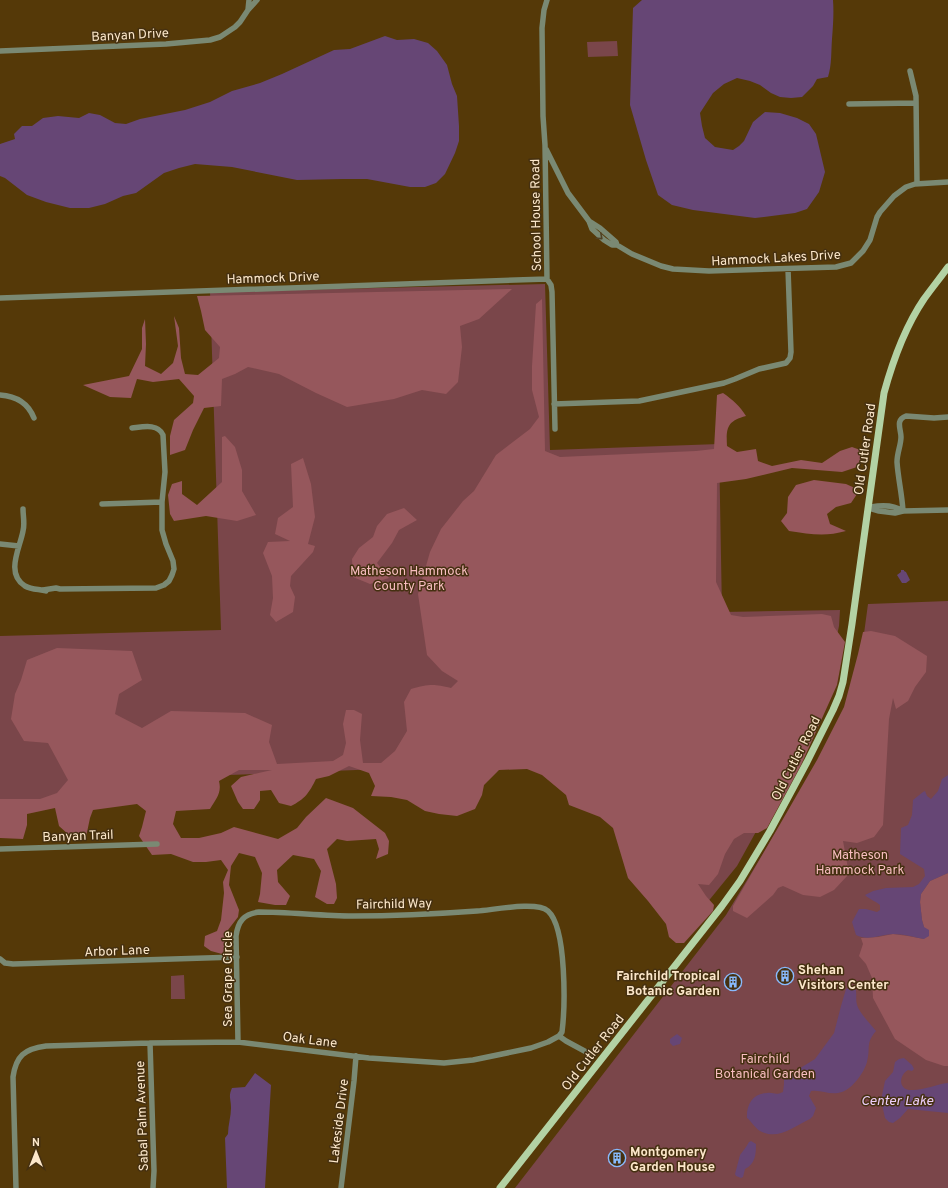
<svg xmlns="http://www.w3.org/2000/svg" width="948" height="1188" viewBox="0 0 948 1188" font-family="Overpass,sans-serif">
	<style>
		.green { fill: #7a464a }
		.forest { fill: #96575c }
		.water { fill: #664675 }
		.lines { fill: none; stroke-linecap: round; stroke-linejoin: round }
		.minor { stroke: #7a8973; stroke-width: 5.5 }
		.major { stroke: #b3d2a4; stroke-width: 7 }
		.oneway { stroke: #504225 }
		.labels { text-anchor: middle; stroke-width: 3; stroke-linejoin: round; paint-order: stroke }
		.street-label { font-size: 13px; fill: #fce7ca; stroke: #453011 }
		.park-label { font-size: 13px; fill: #f9bec1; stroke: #453011 }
		.poi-label { font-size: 13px; font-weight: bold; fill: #fce7ca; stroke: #453011; text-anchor: start }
		.water-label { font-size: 14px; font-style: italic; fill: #eccdfa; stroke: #453011 }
	</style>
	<rect width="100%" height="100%" fill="#553908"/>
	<path class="green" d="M617 41 618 56 588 57 587 42Z
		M545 284 550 450 719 444 722 612 840 610 839 626 831 664 778 792 737 866 680 936 612 760 176 777V803L0 805V636L221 630 210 292Z
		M948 601V1188H515L726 915 835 734 852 696 863 641 868 604Z
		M184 975 185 999H171V976Z"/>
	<path class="forest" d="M512 289 479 319 460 326 462 347 458 382 446 394 422 390 394 399 347 407 316 393 279 374 248 367 235 374 222 379 221 406 204 408 193 430 185 450 170 455V436L174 420 193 403 194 396 179 379 153 382 137 379 131 398 110 397 83 385 129 376 142 349V328L145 319 146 344 145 366 161 374 173 363 178 346 174 316 179 328 181 358 185 374 198 375 219 358 220 347 205 330 201 311 197 296Z
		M542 299 545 451 560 457 696 451 714 449 717 395 723 393C733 400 740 406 746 416 727 421 726 428 727 446L737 452 756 449 758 461 772 466 801 460 822 463 840 451 852 447 863 451 860 466 842 472 792 468 746 479 717 483 716 582 731 615 743 617 822 614 831 616 834 627 845 642 837 685 801 765 767 828 758 833H744L734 839 725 854 718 874 709 885 698 884 706 896 714 905 713 911 684 943H676L669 937 666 924 648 901 628 878 613 828 600 817 569 805 566 795 542 775 527 769 499 770 484 785 482 795 475 809 457 816 439 814 425 811 407 800 391 797 371 796 375 786 369 773 349 766 329 776 316 779C309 793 305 799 291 806L279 803 271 790 260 791V800L254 809H243L238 802 231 786 241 777 272 770H239L219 781C222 793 216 799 210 809L176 811 173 824 181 838H199L221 833 234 827 278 839 297 828 306 817 326 798 353 808 385 833 389 841 388 854 376 859 379 849 376 839 347 841 337 839 327 849 336 884 337 898 334 904H327L315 897 321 871 314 859 293 855 277 870 278 882 290 896 286 905H275L258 902 260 894 262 873 255 857 239 853 231 866 229 885 239 910 238 917 228 930 227 947 222 954 211 951 204 946 205 936 217 931 221 920 224 893 223 882 228 870 221 860 206 862H193L171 854 152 855 139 836 142 827 146 811 137 804 93 810 90 818 86 837 69 835 59 826 55 808 27 814V825L23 839 0 838V799H40L57 793 68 780 48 743 24 741 11 719 15 694 21 680 27 660 57 648 132 651 142 680 119 694 115 714 142 728 171 711 245 713 272 725 269 742 277 764 333 761 343 755 346 743 343 724 346 710H354L362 714 360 740 363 763H381L395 751 407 731 404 702 411 689C429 684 434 684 451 688L458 681 442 671 427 655 418 594 430 552 441 529 463 501 474 491 496 455 530 429 539 417 532 390V366L536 304Z
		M225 436 235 447 242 470V491L256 515 237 521 206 516 174 521 170 514 168 495 172 484 182 481V494L197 505 222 482V437Z
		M303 458 311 484 315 517 308 544 315 546 313 552 291 576 290 586 295 597 293 612 276 622 270 615 273 598 272 576 263 553 268 542 290 541 275 534 278 518 293 507 291 464Z
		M814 480 846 484 857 489V494L851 503 836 507 827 514 830 524 846 531C825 537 810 534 789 531L781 521 787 513 788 497 796 485Z
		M404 508 417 520 399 530 392 543 377 563 389 578 370 584 353 577 352 559 359 548 373 537 377 526 387 514Z
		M871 631 895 636 927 656 926 672 915 687 908 701 896 709 893 698 889 719 883 825 874 837 857 843 843 841 849 874 834 890 820 897 803 895 783 886 778 888 773 895 747 918 733 911V906L817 760 844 707 858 654 863 632Z
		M948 873V1066H944L926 1060 895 1039 887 1024 873 998 872 978 866 964 859 956 863 944 861 938 878 937 893 934 908 936 924 939V927L922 920 920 902 921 894 930 881Z"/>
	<path class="water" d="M642 0H833C834 13 833 26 832 39 831 52 832 64 828 77L817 79 813 86 802 97 791 98 780 97 771 93 760 85 750 81 737 78 724 84 713 93 700 113 702 126 705 138 715 147 733 150 739 146 744 141 753 122 765 112 780 113 797 118 809 124 816 134 825 172 819 192 807 209 795 213 755 218 693 210 672 205 658 195 646 160 630 105 633 8Z
		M385 36 397 40 414 39 428 43 437 51 447 65 452 84 457 96 459 126V141L455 153 445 174 436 183 425 187H410L367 179H343L297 180 232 167 195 164 179 168 164 173 136 193 123 196 105 204 89 208H70L46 202 27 195 5 178 0 176V144L15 139 14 134 22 126H32L43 118 58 116 79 118 89 113 100 115 115 123 126 124 140 119 185 110 210 102 232 91 260 83 282 74 334 50 350 49Z
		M901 570H904V571L906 572 910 580 906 583H902L897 575 901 572Z
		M948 775V873L930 881 921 894 920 902 922 920 924 927 929 930V936L924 939C914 937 903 934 893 934 880 935 867 941 856 935L852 922 859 909H866L877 912 880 910V905C876 901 870 900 865 895L873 891 886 888 913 887 919 884 925 876 924 869 900 854 901 828 908 825 912 815 913 800 923 792 925 791 927 796 931 799 938 791 942 779Z
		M854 986C858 991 855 998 857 1005 860 1014 870 1023 876 1031 865 1044 871 1047 867 1062 864 1073 852 1089 842 1092 830 1096 821 1089 811 1091L809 1096 816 1108 813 1116 810 1119C794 1126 778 1141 760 1131 756 1129 751 1121 747 1118 746 1105 753 1093 767 1093 774 1092 775 1096 783 1092L784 1084V1076L788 1073 797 1070 815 1059 834 1033 841 1006 846 989Z
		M677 1034 682 1038 680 1044 673 1046 670 1043V1039Z
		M904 1058 912 1065 914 1069 912 1071 908 1070C899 1075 898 1089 910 1090 923 1091 936 1084 948 1083V1113L908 1109 900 1118 893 1123 889 1122 885 1118 881 1100 885 1081 893 1072 895 1062 899 1059Z
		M255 1073 271 1085 265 1188H227L225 1138 228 1134C228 1125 231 1116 231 1108 231 1098 228 1097 232 1088L245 1087Z
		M751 1141 756 1144C756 1155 755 1164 745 1169L743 1177 741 1178 736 1176 735 1174 740 1155 746 1147 749 1142Z"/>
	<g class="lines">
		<path class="minor" d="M547 0 544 10 542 28 543 116 545 145 547 279 551 285 552 292 555 429
			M248 10 249 0
			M0 51 166 44 210 40 220 37 235 27 240 22 248 10 257 0
			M910 71 916 96 917 183
			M849 104 916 103
			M546 149 568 193 589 221 592 229 604 240 612 245H617
			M589 221 600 228 616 242 617 245 632 254 661 266 673 269 709 271 836 267 851 263 863 251 870 240 877 217 880 212 894 196 906 187 915 184 948 182
			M0 298 547 279
			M0 395C16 396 28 403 34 418
			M554 404 639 401 724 383 735 379 759 369 786 363 790 358 791 352 788 269
			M102 504 162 502
			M871 507C881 505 894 505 903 511
			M869 508 879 511 895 513 903 511 948 510
			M23 509C23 516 25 524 23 531 20 548 5 573 25 586 32 590 40 589 46 591
			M903 511C902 494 898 478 897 462 897 453 901 445 901 437 901 429 895 420 906 416L934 418 948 417
			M0 544 19 546
			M43 590 56 588 60 589 156 588 164 585 169 581 172 575 174 569 173 561 166 544 162 530V502L165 472 163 435C158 423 142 427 132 428
			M0 849 157 844
			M0 959 5 963 13 964 237 957
			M559 1036 566 1041 590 1054
			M150 1043 154 1171 153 1188
			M16 1188 13 1077C16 1056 24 1049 46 1046L150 1043 238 1042 369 1058 444 1063 473 1060 531 1048 548 1042 559 1036 562 1032C565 1008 567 928 548 911 537 901 493 910 477 911 436 914 394 916 353 916 322 916 290 912 259 912 244 914 238 921 236 936L238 1042
			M341 1188 354 1081 356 1056"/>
		<path class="major" d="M500 1188 722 906 740 881 770 831 807 762 833 710 839 696 843 682 852 624 884 393C893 360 905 327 924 299 932 288 940 278 948 267"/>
	</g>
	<defs><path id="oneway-chevron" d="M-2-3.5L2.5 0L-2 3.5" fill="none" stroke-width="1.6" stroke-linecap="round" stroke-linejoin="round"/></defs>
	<use class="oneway" href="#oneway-chevron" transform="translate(600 237) rotate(42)"/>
	<defs>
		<symbol id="building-ring" viewBox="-11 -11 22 22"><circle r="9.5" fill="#453011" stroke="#88bafc" stroke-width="1.5"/><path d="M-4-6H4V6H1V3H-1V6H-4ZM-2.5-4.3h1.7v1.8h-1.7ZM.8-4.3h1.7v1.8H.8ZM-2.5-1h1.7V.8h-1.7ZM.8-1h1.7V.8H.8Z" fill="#88bafc"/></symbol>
	</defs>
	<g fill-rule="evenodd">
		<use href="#building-ring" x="775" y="966" width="20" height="20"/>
		<use href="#building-ring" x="723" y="972" width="20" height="20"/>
		<use href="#building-ring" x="607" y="1148" width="20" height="20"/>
	</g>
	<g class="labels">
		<g class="street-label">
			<text transform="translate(130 34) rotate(-3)" y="5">Banyan Drive</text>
			<text transform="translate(535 215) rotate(-91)" y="5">School House Road</text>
			<text transform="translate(776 257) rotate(-3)" y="5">Hammock Lakes Drive</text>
			<text transform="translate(273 277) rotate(-2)" y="5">Hammock Drive</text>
			<text transform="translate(864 449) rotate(-82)" y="5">Old Cutler Road</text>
			<text transform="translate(795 758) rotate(-63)" y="5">Old Cutler Road</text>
			<text transform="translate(78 835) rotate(-2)" y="5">Banyan Trail</text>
			<text transform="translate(394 903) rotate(-1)" y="5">Fairchild Way</text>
			<text transform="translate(117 950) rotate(-2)" y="5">Arbor Lane</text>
			<text transform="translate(227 979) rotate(-90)" y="5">Sea Grape Circle</text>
			<text transform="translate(310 1039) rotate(7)" y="5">Oak Lane</text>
			<text transform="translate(592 1052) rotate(-52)" y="5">Old Cutler Road</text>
			<text transform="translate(141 1116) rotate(-92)" y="5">Sabal Palm Avenue</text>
			<text transform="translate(338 1121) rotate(-83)" y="5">Lakeside Drive</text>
		</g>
		<g class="park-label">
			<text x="409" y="575">Matheson Hammock<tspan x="409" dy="15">County Park</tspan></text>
			<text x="860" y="859">Matheson<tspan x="860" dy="15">Hammock Park</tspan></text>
			<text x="765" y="1063">Fairchild<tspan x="765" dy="15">Botanical Garden</tspan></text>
		</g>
		<g class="poi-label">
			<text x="798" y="974">Shehan<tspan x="798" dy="15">Visitors Center</tspan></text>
			<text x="720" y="980" text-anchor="end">Fairchild Tropical<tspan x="720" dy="15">Botanic Garden</tspan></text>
			<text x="630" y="1156">Montgomery<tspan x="630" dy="15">Garden House</tspan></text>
		</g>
		<g class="water-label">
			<text x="897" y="1105">Center Lake</text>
		</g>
	</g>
	<g transform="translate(36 1152)" stroke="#453011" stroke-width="3" paint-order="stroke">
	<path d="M0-3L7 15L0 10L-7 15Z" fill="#fce7ca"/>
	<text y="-6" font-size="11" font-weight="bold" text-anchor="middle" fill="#fce7ca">N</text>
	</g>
</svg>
